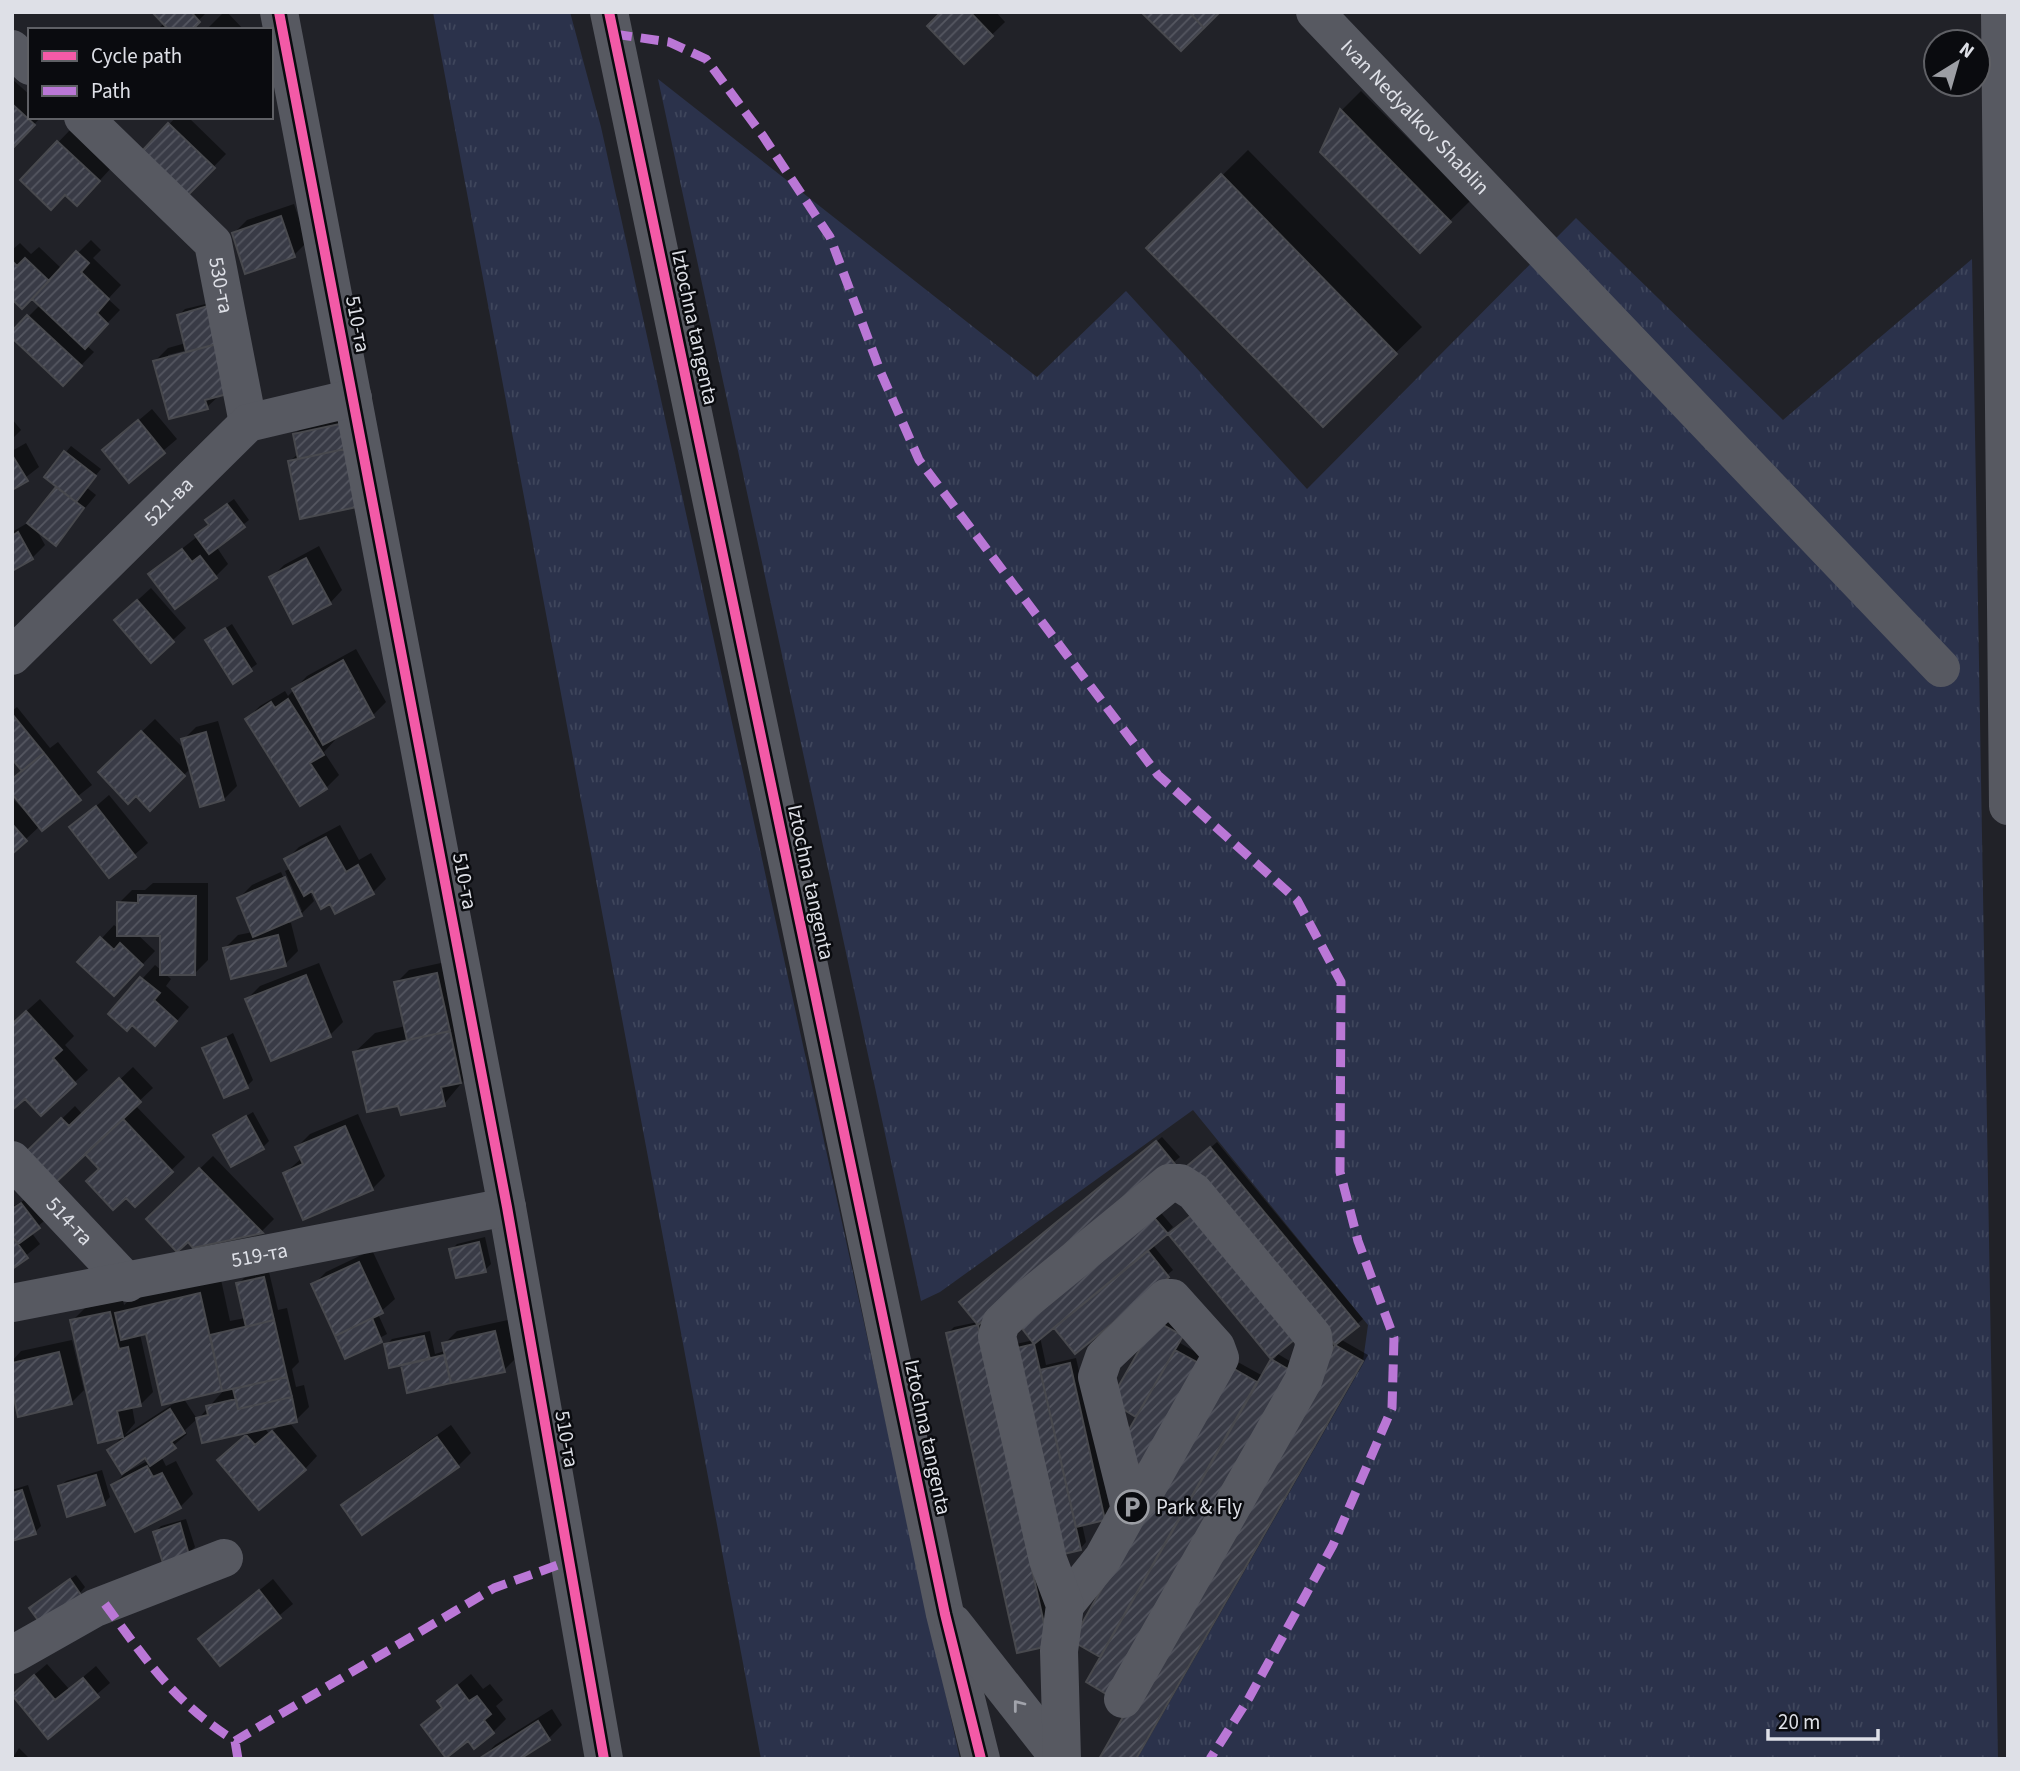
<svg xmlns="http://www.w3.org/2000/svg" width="2020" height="1771" viewBox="0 0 2020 1771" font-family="'Source Sans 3',sans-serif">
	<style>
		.grass { fill: url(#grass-tufts) }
		.shadow { fill: #0007; fill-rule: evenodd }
		.building { fill: url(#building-hatch); stroke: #48494e; stroke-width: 2 }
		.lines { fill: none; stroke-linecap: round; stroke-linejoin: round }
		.minor { stroke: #575961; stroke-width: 38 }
		.quiet { stroke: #ba77d6; stroke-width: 9; stroke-dasharray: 18 9; stroke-linecap: butt }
		.cycleway-casing { stroke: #0a0b0f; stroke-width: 15 }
		.cycleway { stroke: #f35aa7; stroke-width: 10 }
		.oneway { stroke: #a1a3ab }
		.labels { text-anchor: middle; stroke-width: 5; stroke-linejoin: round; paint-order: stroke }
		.street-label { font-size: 21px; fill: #dee0e7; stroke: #0a0b0f }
		.poi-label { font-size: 21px; fill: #dee0e7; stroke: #0a0b0f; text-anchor: start }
	</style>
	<defs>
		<pattern id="grass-tufts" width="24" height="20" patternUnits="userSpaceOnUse" patternTransform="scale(1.75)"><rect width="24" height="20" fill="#2b324b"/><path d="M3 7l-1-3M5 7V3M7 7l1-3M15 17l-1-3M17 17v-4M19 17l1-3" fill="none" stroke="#3f465c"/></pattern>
		<pattern id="building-hatch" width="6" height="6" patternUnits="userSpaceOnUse" patternTransform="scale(1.75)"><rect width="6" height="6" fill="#393b46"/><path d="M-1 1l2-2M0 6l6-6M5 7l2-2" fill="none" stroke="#555761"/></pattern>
	</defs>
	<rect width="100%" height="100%" fill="#212228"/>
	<path class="grass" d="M433 12H570L601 127 960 1759H761Z
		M658 79 1037 377 1126 291 1307 489 1576 218 1783 420 1972 259 1998 1759H1136L1363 1361 1368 1325 1193 1110 940 1292 921 1301Z"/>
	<path class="shadow" d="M154 12H207L189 30H157L164 23Z
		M224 12H227L244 30H206Z
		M943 12H996L1005 22 964 62Z
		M12 79 30 95V117H41L12 148Z
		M1361 91 1470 201 1420 250 1322 151 1342 110Z
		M176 117H188L226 154 188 193 144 151Z
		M71 129 112 167 90 191 22 180Z
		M1248 150 1422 327 1323 424 1149 248Z
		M294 204 307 242 294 255 234 233 247 220Z
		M91 240 101 250 93 258 121 285 108 299 120 310 86 345 94 352 63 384 12 333 40 305 32 297H12V250L20 243 31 254 39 247 62 269Z
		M214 302 221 394 207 407 155 361 168 348 186 343 179 315 185 309ZM215 343 216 346 168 359V355Z
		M152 409 177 439 129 480 104 450Z
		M12 419 21 430 12 439Z
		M345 419 369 493 290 461 299 453 295 434 301 428Z
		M26 443 39 467 12 488V451Z
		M71 446 101 469 86 487 96 495 56 543 35 527 45 545 32 558 12 569V532L31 521 58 486 46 477Z
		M234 499 249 520 216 546 228 564 215 577 150 574 198 536 210 524 213 514Z
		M319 546 342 590 330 603 271 578 284 565Z
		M151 588 186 628 151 660 116 620Z
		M232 624 257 664 233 681 208 640Z
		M356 649 386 702 373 715 334 737 335 740 324 752 339 775 326 788 247 719 260 706 285 691 288 696 307 676Z
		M17 707 50 748 58 742 92 785 40 826 12 852V798L24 810 26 808 12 780 23 769 12 756V711Z
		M155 719 186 751 183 740 196 727 218 721 237 786 224 799 191 768 150 808 136 794 100 772Z
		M109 795 148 843 110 876 71 828Z
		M340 825 359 860 371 853 386 879 373 892 330 902 307 885 314 901 301 914 280 923H291L298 951 285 964 225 948 238 935 253 932 239 898 252 885 281 872 298 911H302L285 871 291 868 286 860 299 847Z
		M153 883H208V960L195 973H164L171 979 166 986 189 1007 168 1031 132 1023 110 1014 155 965 162 971V935L137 934 155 951 127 981 80 962 114 925 119 929V903L132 890H145Z
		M450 961 480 1061 444 1104 355 1052 375 1033 406 1026 396 983 409 970Z
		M319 963 343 1022 330 1035 247 999 260 986Z
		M40 999 74 1036 65 1045 88 1070 41 1113 12 1024Z
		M233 1033 253 1080 247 1086 204 1049Z
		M133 1067 153 1088 135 1105 185 1157 135 1205 85 1152 27 1153 75 1106 83 1115Z
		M253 1112 269 1141 263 1147 215 1135Z
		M358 1114 385 1176 372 1189 285 1173 302 1158 297 1147 310 1134Z
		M1162 1137 1180 1157 984 1319 1054 1638 1018 1651 948 1333 954 1327 978 1322 968 1296Z
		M1217 1142 1363 1319 1340 1339 1368 1355 1137 1759H1101L1337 1345 1189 1167Z
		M213 1156 274 1219 262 1231 194 1246 148 1219Z
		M28 1198 44 1221 31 1232 40 1244 12 1267V1207Z
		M1157 1208 1173 1227 1153 1245 1173 1270 1075 1352 1054 1326 1040 1337 1046 1365 1076 1358 1111 1513 1105 1519 1082 1524 1086 1542 1080 1549 1016 1344 1034 1340Z
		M485 1237 491 1264 485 1270 451 1250 457 1244Z
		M372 1250 395 1299 378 1314 387 1334 346 1356 313 1285 326 1272Z
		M269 1272 278 1310 287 1308 299 1362 292 1369 296 1387 304 1385 309 1407 296 1420 289 1422 317 1456 305 1469 219 1460 252 1430 198 1419 225 1389 184 1399 197 1419 185 1430 187 1434 161 1456 166 1466 176 1461 193 1494 180 1507 113 1486 124 1474 109 1450 124 1435 100 1441 72 1321 85 1308 123 1300 124 1305 136 1294 220 1275 230 1321 245 1318 238 1284 244 1278ZM148 1332 179 1400 125 1435 135 1423 132 1406 140 1405 153 1392 140 1334ZM281 1424 269 1434 264 1427ZM146 1456 149 1460 127 1472 126 1470Z
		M1163 1316 1187 1330 1180 1343 1206 1358 1139 1416 1112 1401Z
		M508 1320 517 1357 504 1370 408 1391 402 1363 386 1345 392 1339 430 1331 435 1354 445 1351 444 1344 457 1331Z
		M72 1340 84 1390 71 1403 12 1381V1361L21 1351Z
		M1278 1354 1298 1366 1102 1656 1074 1640 1236 1361 1263 1376Z
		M451 1425 471 1453 458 1466 343 1506 356 1493Z
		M102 1470 110 1497 104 1503 60 1487 66 1481Z
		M28 1485 41 1526 35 1532 12 1539V1490Z
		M186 1519 195 1547 189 1553 155 1532 161 1526Z
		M76 1575 85 1587 80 1593 37 1602Z
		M273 1579 293 1604 221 1664 201 1639Z
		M47 1664 69 1689 96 1666 110 1683 48 1736 13 1693Z
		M471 1674 483 1689 490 1684 503 1700 496 1706 506 1719 493 1732 468 1739 423 1725 443 1707 439 1701Z
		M552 1709 562 1725 549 1738 517 1759H482L495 1745Z
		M19 1748 30 1759H12Z"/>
	<path class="building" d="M152 12H191L200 22 192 30H169Z
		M941 12H970L993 36 964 64 927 26Z
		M1189 12 1204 28 1181 51 1142 13Z
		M1189 12H1220L1204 28Z
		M12 104 35 125 12 149Z
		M1340 109 1451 222 1420 253 1320 152Z
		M168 123 215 168 188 195 142 151Z
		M57 141 100 181 77 206 65 195 51 210 20 180Z
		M1221 174 1397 354 1323 427 1146 248Z
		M281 216 295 257 245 274 232 233Z
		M76 251 89 263 81 272 109 299 97 313 108 324 85 349 32 299Z
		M25 258 49 281 22 309 12 299V261L17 266Z
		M208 306 217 344 186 352 177 315Z
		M27 315 82 366 63 386 12 338V331Z
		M217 344 231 393 205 400 208 409 169 419 153 361Z
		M138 420 165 453 129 483 102 450Z
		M340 424 345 449 298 459 293 434Z
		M345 449 357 507 300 519 288 461Z
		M64 451 96 476 76 502 44 477Z
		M12 455 28 481 12 490Z
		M56 487 84 508 56 546 27 523Z
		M227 504 245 527 209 554 195 535 209 525 205 520Z
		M18 532 33 559 12 571V536Z
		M182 549 192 562 200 556 217 578 175 609 148 574Z
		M306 558 331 604 293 624 269 577Z
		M137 600 174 642 151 663 114 620Z
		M225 628 252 671 233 684 205 640Z
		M343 660 374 717 323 745 292 689Z
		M288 699 324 755 310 763 327 789 300 806 245 719 271 702 275 708Z
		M12 714 44 753 22 771 12 759Z
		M141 731 185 776 150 811 136 796 128 804 98 772Z
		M206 732 224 800 200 807 181 739Z
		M44 753 81 800 42 831 12 794V779Z
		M96 806 136 857 109 878 69 827Z
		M12 824 27 841 12 854Z
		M326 837 346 872 358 865 374 894 335 914 330 904 321 909 312 891 304 896 284 859Z
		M285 877 302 916 253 937 237 898Z
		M138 895 196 896 195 975H160V936H117V902L138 903Z
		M278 935 286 966 231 979 223 948Z
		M100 937 114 950 120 943 143 965 114 996 77 962Z
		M437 973 450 1031 407 1040 394 982Z
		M306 975 331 1037 271 1061 245 999Z
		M140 977 160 993 154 1000 177 1021 155 1046 132 1025 127 1031 108 1014Z
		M26 1011 62 1050 53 1058 76 1084 41 1116 25 1099 12 1110V1024Z
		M450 1031 461 1083 441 1087 445 1106 401 1115 398 1106 367 1112 353 1052Z
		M226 1038 248 1088 224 1098 202 1048Z
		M119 1078 141 1102 54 1184 25 1153 61 1118 69 1126Z
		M246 1116 264 1149 231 1167 213 1135Z
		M123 1119 173 1172 135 1207 126 1198 113 1210 86 1181 99 1169 85 1154Z
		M345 1126 373 1190 303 1220 283 1173 303 1164 295 1147Z
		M1156 1141 1175 1164 978 1325 959 1302Z
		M1210 1147 1359 1326 1335 1345 1186 1167Z
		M199 1168 263 1233 193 1248 188 1242 177 1252 146 1219Z
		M21 1203 40 1228 18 1244 12 1236V1209Z
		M1150 1213 1168 1234 1034 1344 1017 1322Z
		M1193 1214 1295 1339 1271 1359 1168 1234Z
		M12 1236 28 1258 12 1269Z
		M479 1242 486 1272 456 1278 449 1249Z
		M1148 1251 1169 1277 1075 1354 1054 1328Z
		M359 1262 383 1313 335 1336 311 1284Z
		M264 1277 274 1320 246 1327 236 1283Z
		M200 1293 222 1391 162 1405 146 1334 121 1340 115 1313Z
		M110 1312 119 1349 128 1347 141 1406 117 1411 123 1437 98 1443 70 1320Z
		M372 1318 382 1342 345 1359 335 1336Z
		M274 1320 287 1377 222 1391 210 1335Z
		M1156 1321 1183 1336 1136 1417 1110 1401Z
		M978 1325 1049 1646 1017 1653 946 1333Z
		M495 1331 505 1372 451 1383 442 1343Z
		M424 1336 430 1359 389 1368 384 1344Z
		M1034 1344 1081 1550 1055 1556 1008 1350Z
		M1335 1345 1363 1361 1136 1759H1099Z
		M1175 1350 1202 1365 1144 1467 1116 1452Z
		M59 1352 72 1404 18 1417 12 1389V1363Z
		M444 1355 451 1383 407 1393 401 1365Z
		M1271 1359 1293 1372 1108 1695 1086 1682Z
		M1070 1363 1105 1520 1076 1527 1040 1370Z
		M1229 1366 1257 1382 1100 1657 1072 1641Z
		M287 1377 292 1397 238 1409 233 1389Z
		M292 1397 297 1422 202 1443 196 1418 208 1415 206 1406 236 1399 238 1409Z
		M170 1409 185 1433 171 1442 176 1448 150 1466 145 1458 122 1474 107 1450Z
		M272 1431 306 1470 259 1510 217 1460 246 1435 255 1445Z
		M437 1437 459 1467 362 1535 341 1505Z
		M147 1466 153 1477 162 1473 181 1508 135 1532 111 1485Z
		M96 1475 105 1505 67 1517 58 1486Z
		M22 1490 36 1534 12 1541V1493Z
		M180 1523 189 1555 163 1563 153 1532Z
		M70 1579 81 1595 40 1623 29 1608Z
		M259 1590 281 1618 220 1666 198 1639Z
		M34 1675 55 1700 83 1678 99 1697 48 1739 12 1695Z
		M457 1685 469 1701 477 1696 491 1714 484 1720 494 1733 474 1749 468 1741 446 1758 421 1725 442 1708 437 1701Z
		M538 1721 550 1740 520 1759 480 1758Z"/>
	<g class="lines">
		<g class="minor">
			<path d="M279 12 507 1207 604 1759"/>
			<path d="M609 12 945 1614 981 1759"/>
			<path id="s1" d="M1315 12 1941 668"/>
			<path d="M2000 12 2008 806"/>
			<path d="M12 49 30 66"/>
			<path id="s2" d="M83 117 213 243 248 423"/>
			<path id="s3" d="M12 656 248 423 353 398"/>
			<path id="s4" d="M12 1160 128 1283"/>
			<path id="s5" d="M12 1303 507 1207"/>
			<path d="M1065 1605 1103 1558 1130 1509 1097 1377 1104 1357 1166 1298H1172L1216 1347 1220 1358 1142 1497 1130 1509"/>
			<path d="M953 1623 1060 1759"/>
			<path d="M12 1655 95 1608 224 1558"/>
			<path d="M1062 1759 1059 1651 1065 1605 1048 1560 997 1336 1001 1323 1020 1305 1169 1183H1180L1194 1192 1313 1336 1314 1347 1303 1381 1123 1699"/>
		</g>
		<path class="quiet" d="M614 34 669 42 706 59 763 136 830 237 881 373 919 460 1158 775 1297 900 1341 982 1340 1172 1358 1241 1394 1338 1392 1408 1333 1545 1249 1698 1210 1759
			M105 1604C145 1659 175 1703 235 1741L494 1588 569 1561
			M235 1741 238 1759"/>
		<defs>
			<path id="cycleway" d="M279 12 507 1207 604 1759
				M609 12 945 1614 981 1759"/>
		</defs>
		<use href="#cycleway" class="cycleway-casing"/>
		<use href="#cycleway" class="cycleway"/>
	</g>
	<defs><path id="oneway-chevron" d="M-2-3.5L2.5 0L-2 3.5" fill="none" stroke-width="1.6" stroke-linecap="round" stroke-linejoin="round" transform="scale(1.75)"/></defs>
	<use class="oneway" href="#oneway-chevron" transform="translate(1018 1705) rotate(-128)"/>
	<defs>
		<symbol id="parking-ring" viewBox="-11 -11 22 22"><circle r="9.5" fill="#0a0b0f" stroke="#9c9ea4" stroke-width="1.5"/><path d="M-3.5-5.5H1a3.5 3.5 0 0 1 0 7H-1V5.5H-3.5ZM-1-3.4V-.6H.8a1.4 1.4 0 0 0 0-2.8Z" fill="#9c9ea4"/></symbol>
	</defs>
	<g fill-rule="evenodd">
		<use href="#parking-ring" x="1113" y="1488" width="38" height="38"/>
	</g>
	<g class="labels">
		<g class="street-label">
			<text dy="7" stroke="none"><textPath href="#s1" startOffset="145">Ivan Nedyalkov Shablin</textPath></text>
			<text dy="7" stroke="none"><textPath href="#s2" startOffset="224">530-та</textPath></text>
			<text transform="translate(358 324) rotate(79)" y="7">510-та</text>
			<text transform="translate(695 327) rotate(78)" y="7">Iztochna tangenta</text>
			<text dy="7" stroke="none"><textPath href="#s3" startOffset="220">521-ва</textPath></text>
			<text transform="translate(465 881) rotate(79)" y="7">510-та</text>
			<text transform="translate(811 882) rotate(78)" y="7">Iztochna tangenta</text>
			<text dy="7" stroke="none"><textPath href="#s4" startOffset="84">514-та</textPath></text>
			<text dy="7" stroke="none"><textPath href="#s5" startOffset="252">519-та</textPath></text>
			<text transform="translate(928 1437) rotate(78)" y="7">Iztochna tangenta</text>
			<text transform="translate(567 1439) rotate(80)" y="7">510-та</text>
		</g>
		<g class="poi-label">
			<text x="1156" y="1514">Park &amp; Fly</text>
		</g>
	</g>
	<rect width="2020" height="1771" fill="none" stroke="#dee0e7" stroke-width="28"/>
	<rect x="28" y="28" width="245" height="91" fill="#0a0b0f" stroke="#5f6065" stroke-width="2"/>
	<rect x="42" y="51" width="35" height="10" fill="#f35aa7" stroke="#5f6065" stroke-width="2"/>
	<text x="91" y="63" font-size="21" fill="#dee0e7">Cycle path</text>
	<rect x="42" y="86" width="35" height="10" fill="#ba77d6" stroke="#5f6065" stroke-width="2"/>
	<text x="91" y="98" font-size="21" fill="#dee0e7">Path</text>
	<g transform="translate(1957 63) rotate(37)"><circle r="33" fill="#0a0b0f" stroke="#5f6065" stroke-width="2"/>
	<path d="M0-5L12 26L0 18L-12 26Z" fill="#9c9ea4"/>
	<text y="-10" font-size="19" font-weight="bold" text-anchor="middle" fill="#dee0e7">N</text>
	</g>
	<path d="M1768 1729v10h110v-10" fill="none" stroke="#dee0e7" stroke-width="3.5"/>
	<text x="1778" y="1729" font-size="21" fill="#dee0e7" stroke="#0a0b0f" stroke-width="5" paint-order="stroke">20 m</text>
</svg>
